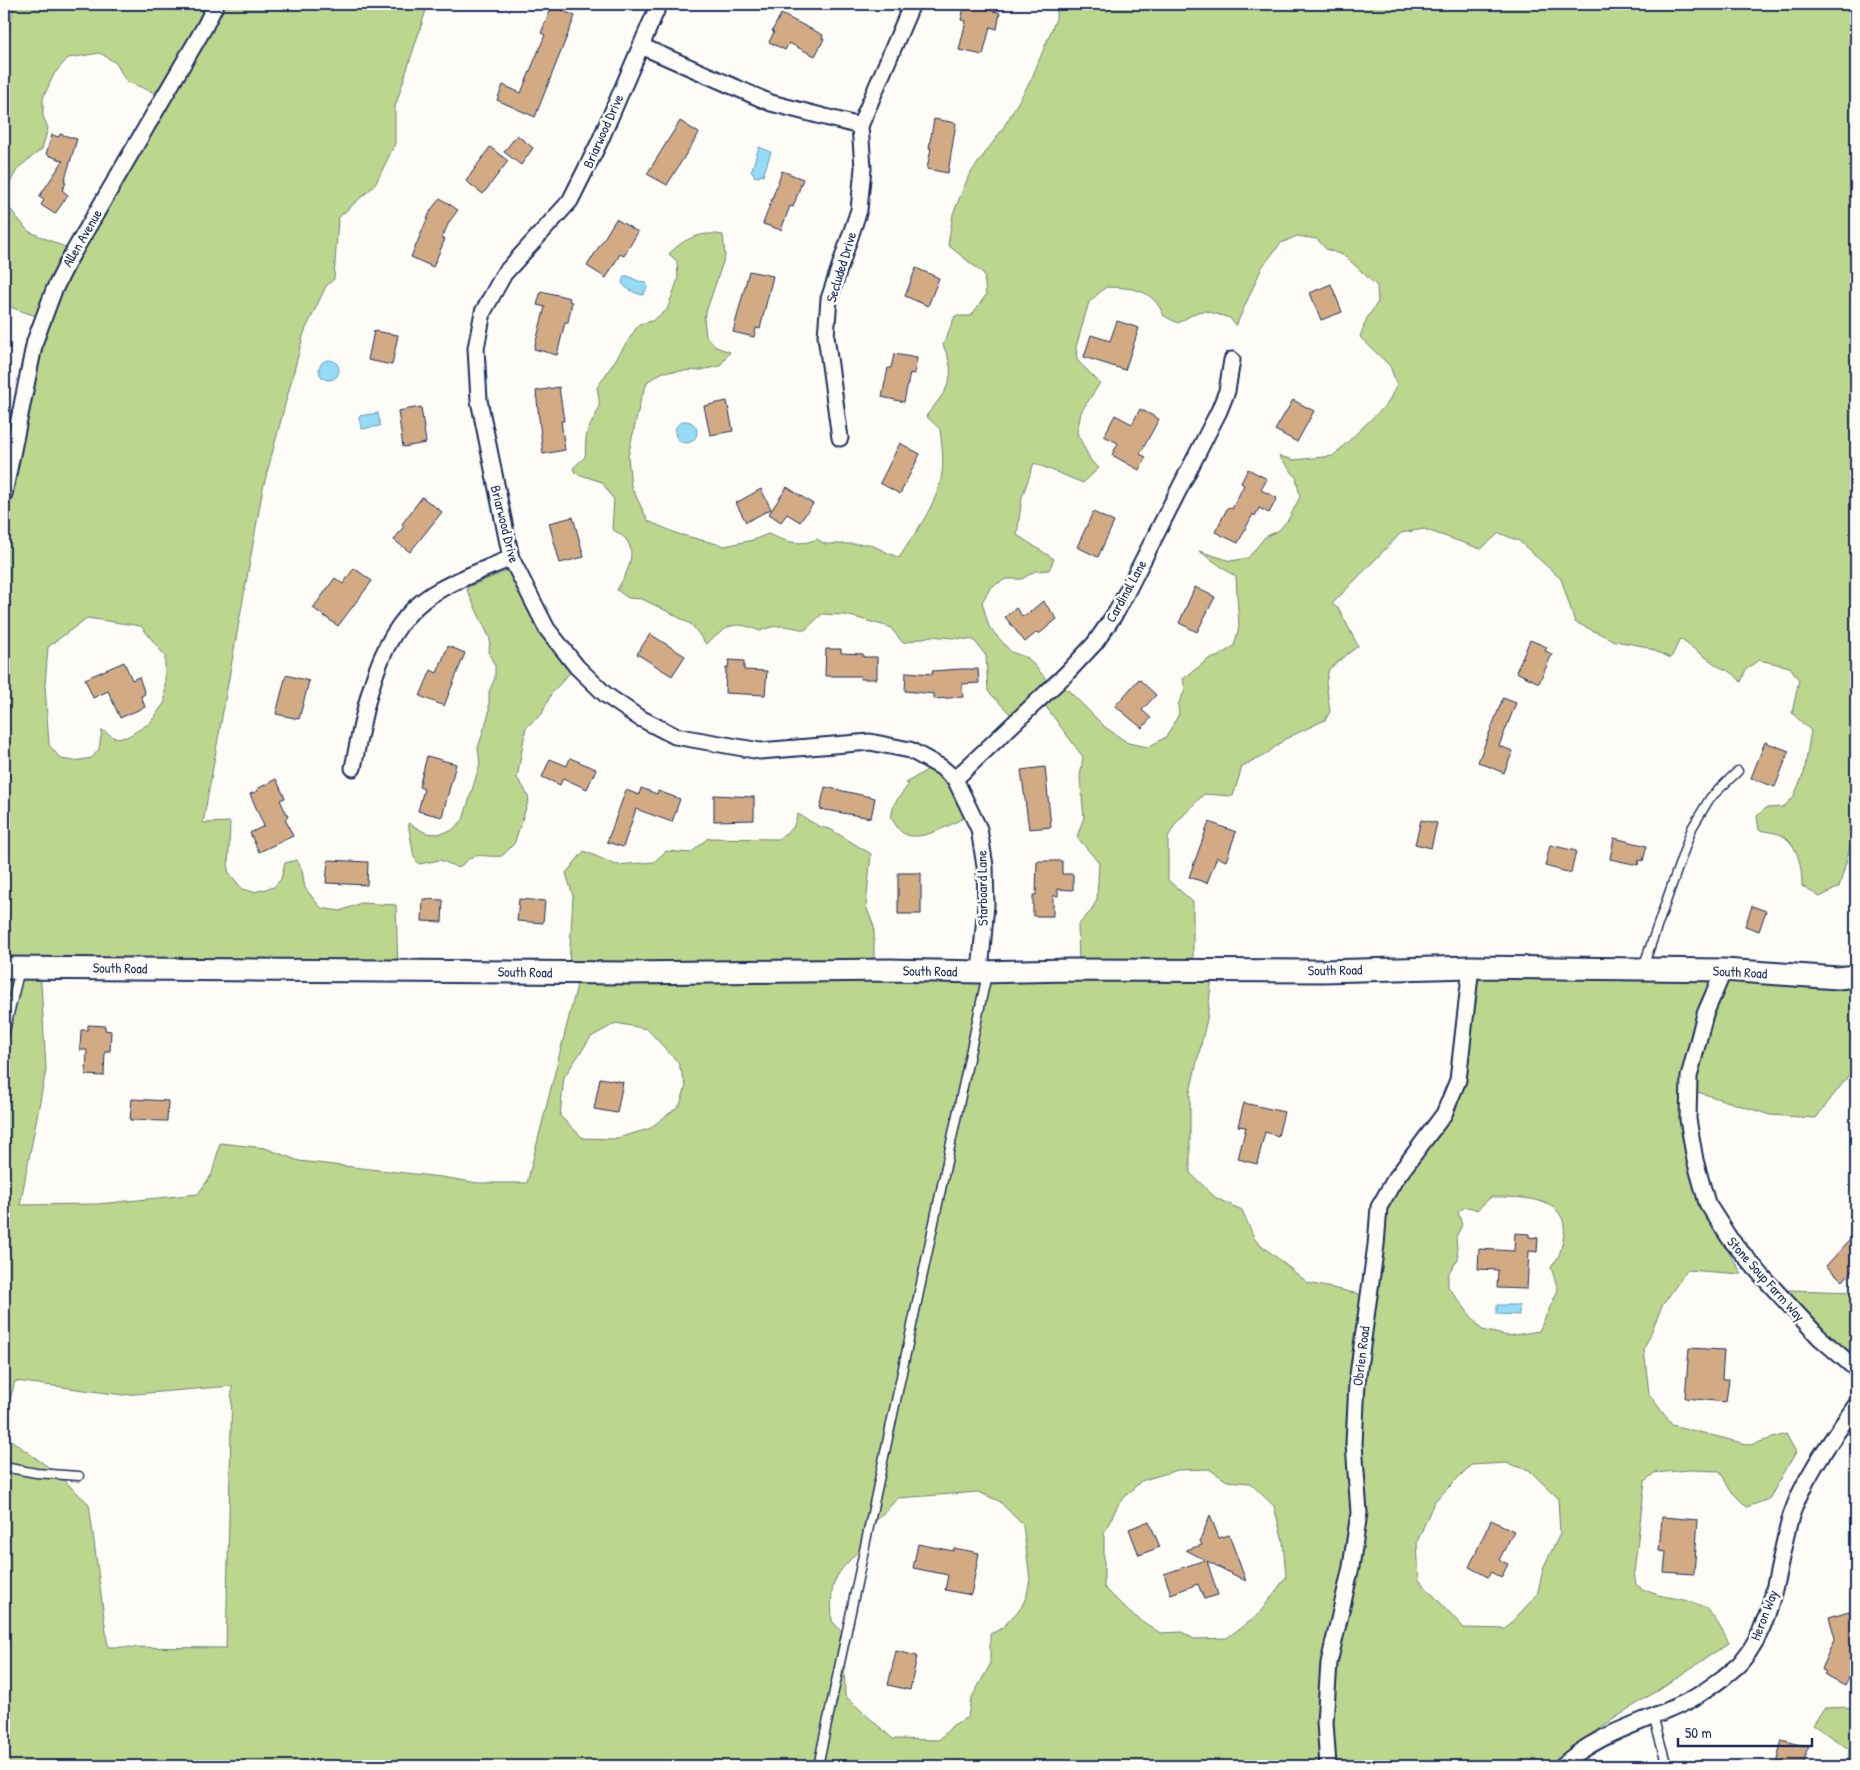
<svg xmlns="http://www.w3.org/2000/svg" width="1860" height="1770" viewBox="0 0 1860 1770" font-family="'Patrick Hand',sans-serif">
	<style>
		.green { fill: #bdd68d; stroke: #6c8276; fill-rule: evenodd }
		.water { fill: #94dcf6; stroke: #6497b9 }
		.building { fill: #d2ab84; stroke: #1b2f5e }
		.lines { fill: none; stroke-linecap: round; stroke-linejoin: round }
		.lane-casing { stroke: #1b2f5e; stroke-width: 11 }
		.street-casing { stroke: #1b2f5e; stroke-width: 19 }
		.secondary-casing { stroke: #1b2f5e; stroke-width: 25 }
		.lane { stroke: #fdfcf7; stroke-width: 8 }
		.street { stroke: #fdfcf7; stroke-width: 15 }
		.secondary { stroke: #fdfcf7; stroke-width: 21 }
		.labels { text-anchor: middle; stroke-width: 5; stroke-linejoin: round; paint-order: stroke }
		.street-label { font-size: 14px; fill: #1b2f5e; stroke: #fdfcf7 }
	</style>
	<rect width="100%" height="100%" fill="#fdfcf7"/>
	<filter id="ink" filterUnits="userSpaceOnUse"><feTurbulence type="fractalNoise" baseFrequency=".02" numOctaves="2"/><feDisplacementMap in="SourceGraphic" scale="10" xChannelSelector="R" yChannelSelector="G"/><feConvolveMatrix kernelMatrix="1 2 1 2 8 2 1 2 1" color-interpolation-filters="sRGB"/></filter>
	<g filter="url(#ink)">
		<path class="green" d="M12 4H428L395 107V144L375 185 338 218 334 279 326 286 304 333 263 488 203 823 230 822 228 871 242 889 254 892 274 887 281 879 285 863 297 860 302 870 305 888 321 908 340 911 361 903 396 905 398 969 40 966 46 1070 20 1205 98 1204 198 1194 212 1174 220 1143 265 1148 299 1161 441 1177 478 1183H527L576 989 578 974 569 966 573 896 566 873 584 851 616 865 654 862 666 851 691 853 708 838 778 839 793 828 798 814 820 827 830 829 871 854 866 906 874 927V964L1079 967 1078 925 1091 911 1097 899 1099 863 1077 837 1084 817 1080 777 1083 757 1044 704 1015 719 988 691 986 656 974 640 931 636 903 643 890 627 846 615 822 614 805 630C787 626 778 623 760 631 731 619 729 626 706 644L692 625 669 612 642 599 628 598 617 590C625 576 639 554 625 538 622 535 616 532 612 529L614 500 602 482 575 473 573 468 585 457C586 450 585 440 587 433 595 412 603 413 597 388L639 324 652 321 667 310 678 279 677 261 669 254C684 238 702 231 723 235L725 256 704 318 706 336 716 347 730 352 720 366 701 370 663 372 648 381 641 398 628 456 631 486 648 521 678 534 725 546 753 540 768 534C785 541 799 547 817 539L825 544H869L899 558C914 534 933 510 940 483 945 466 942 446 940 429L926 416C947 390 959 378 943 345L955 316H971L986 295 984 274 948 245 953 214 969 175 1002 130 1031 80 1056 19 1057 4H1856V826L1839 887 1820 897 1802 886C1802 869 1799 846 1783 836 1776 832 1767 832 1759 830L1757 816 1766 808 1783 807 1793 798 1804 773 1811 731 1792 713 1799 680 1790 667 1759 660 1746 669 1741 682 1734 674 1718 666 1680 639 1671 658 1643 646 1615 641 1575 622 1561 579 1519 541 1499 533 1481 549 1424 529 1401 533 1332 604 1339 609 1358 646 1329 669 1326 682 1330 712 1325 720 1285 739 1265 755 1242 767 1233 796 1204 794 1176 823 1168 837V880L1193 902V967L1213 969 1207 1019 1190 1092V1173L1216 1198 1242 1210 1255 1240 1308 1283 1369 1296 1375 1247 1393 1192 1450 1117 1468 968 1856 975V1066L1816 1118 1770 1115 1682 1087 1704 1211 1742 1274 1687 1270 1662 1306 1644 1349 1649 1394 1672 1425 1750 1445 1786 1434 1796 1452 1769 1499 1747 1507 1730 1490 1720 1471 1689 1470 1654 1473 1645 1481 1634 1572 1636 1585C1656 1599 1681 1596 1702 1606 1713 1611 1723 1633 1729 1643L1579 1742 1577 1766H4V1435L55 1472 89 1504 108 1647 226 1648 232 1386 123 1395 15 1381 4 1423V479L39 317 4 305V55L13 9ZM100 53 116 63 126 81 160 95 67 248 28 231 7 205 8 186 18 168 42 149 48 128 43 116V98L54 74 68 58ZM1297 236 1317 239 1326 249 1345 256 1377 286 1378 302 1367 318 1360 337 1390 366 1397 385 1387 404 1333 456 1294 460 1279 456 1296 477 1300 497 1288 520 1278 531 1265 537 1248 558 1231 561 1199 551 1236 577 1239 627 1234 646 1217 657 1210 658 1183 679 1185 690 1178 705 1179 714 1166 737 1148 747 1128 743 1105 727 1064 686 1053 687 1028 658 1011 652 989 627 982 602 991 587 1006 579H1022L1035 571 1049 570 1054 559 1017 535 1022 497 1034 463 1083 483 1099 468 1091 461 1077 433 1081 412 1100 383 1077 360 1076 347 1089 302 1106 287C1133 288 1152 288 1164 316L1178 323 1197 312 1206 311 1230 318 1236 326 1262 267 1281 243ZM87 618 141 626 165 656V702L150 723 127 737 115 738 102 730 99 749 92 758 74 761 61 759 49 745 45 685 48 647ZM616 1023 647 1029 678 1062 686 1086 680 1105 649 1129 613 1139 583 1138 560 1116 564 1077 591 1037ZM1491 1197C1521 1197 1573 1196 1563 1240 1560 1252 1560 1257 1551 1267L1558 1290 1539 1331 1508 1336 1482 1330 1448 1287V1275L1458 1259 1456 1237 1462 1225 1458 1212C1464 1206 1468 1206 1477 1210ZM1506 1463 1529 1470 1558 1498 1560 1534 1544 1566 1537 1595 1505 1629 1464 1628 1419 1580 1417 1542 1434 1502 1471 1465ZM1209 1469 1227 1481 1250 1483 1274 1506 1283 1541 1286 1577 1258 1615 1227 1638 1194 1639 1182 1632 1160 1633 1130 1613 1104 1587V1533L1119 1503 1141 1481 1177 1470ZM978 1492 999 1501 1023 1525 1030 1579 1027 1595 1021 1608 1001 1629 990 1634V1665L971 1699 968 1717 953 1725 939 1740 893 1739 845 1696 844 1666 850 1640 832 1621C831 1595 829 1582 848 1562 855 1554 860 1549 869 1545L875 1522 898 1498Z
			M514 568 574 668 551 694 542 714 526 727 517 778 524 788 529 799 514 844 502 856C480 858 476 849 459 868L440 860 419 864 414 857 408 823 426 833 437 834 451 831 463 820 480 764 478 748 489 713V692L495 678V666L489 654 490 639 467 590 468 587Z
			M930 768 950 780 969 815C953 823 920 844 903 833 898 830 895 823 891 818L894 804 909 784 906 783Z
			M1787 1290 1856 1292V1373L1781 1299Z
			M1856 1707V1766H1848L1849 1749 1813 1725 1824 1708Z"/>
		<path class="water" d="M759 147 771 152 763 176 760 175 759 177 754 176V173L751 172Z
			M624 276H628L638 281 646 282 647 288 643 295C636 294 626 289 622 283Z
			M319 370a10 10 0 1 1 20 0a10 10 0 1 1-20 0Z
			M378 413 380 426 361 429 359 416Z
			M675 432a11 11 0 1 1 22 0a11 11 0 1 1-22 0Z
			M1497 1305H1519V1315L1497 1314Z"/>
		<path class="building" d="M965 4H984L983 8 1000 13 997 29 990 27 983 55 959 50 966 21 961 20Z
			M552 6 575 16 535 117 497 100 503 85 521 93 545 35 541 33Z
			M781 14 823 35 822 38 824 39 815 56 789 43 785 50 769 42 774 32 772 31Z
			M934 119 956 123 948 173 927 169 931 148H929Z
			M680 121 699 133 667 185 647 174Z
			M60 134 77 139 64 182 66 183 62 190 68 195 55 214 41 205 44 200 39 197 63 161 46 154 52 135 59 137Z
			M517 135 533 148 521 165 504 152Z
			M490 147 508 161 483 194 466 181Z
			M782 171 803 179 793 207 790 206 781 230 763 224Z
			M440 198 458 210 449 222 442 238 445 239 433 267 411 257 431 210Z
			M616 219 638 232 624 256 620 254 606 278 587 266Z
			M916 268 939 278 928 306 905 296Z
			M749 271 773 276 760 329 756 328 754 337 733 332Z
			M1331 284 1342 312 1321 320 1310 293Z
			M541 291 570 298 569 301 572 302 568 322H565L557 355 534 349 545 307 537 305Z
			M1117 321 1139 328 1125 370 1084 357 1091 335 1110 341Z
			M374 331 398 335 392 365 368 360Z
			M894 354 917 358 914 374 910 373 904 402 882 397 888 368H891Z
			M559 387 564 421H561L565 450 543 454 536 391Z
			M1293 400 1314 411 1297 442 1275 430Z
			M727 401 733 431 710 435 704 406Z
			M421 407 426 443 403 447 398 411Z
			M1140 409 1159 419 1140 454 1146 457 1139 470 1112 455 1118 443 1104 436 1115 415 1132 424Z
			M900 443 920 454 900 494 880 483Z
			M1248 469 1267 479 1261 490 1277 498 1269 513 1259 508 1255 516 1253 514 1238 543 1215 532 1228 507 1232 509 1244 485 1241 483Z
			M787 487 813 504 800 522 787 514 781 522 769 514Z
			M761 489 771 509 746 522 736 503Z
			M422 497 442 512 410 552 394 540 404 526 402 524Z
			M1093 512 1114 522 1098 557 1077 547Z
			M573 517 584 557 560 563 549 523Z
			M354 568 372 581 338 626 313 608 335 578 343 584Z
			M1195 587 1215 597 1197 632 1179 623Z
			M1043 601 1057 619 1039 634 1037 632 1025 642 1005 617 1016 608 1022 616 1024 615 1025 616Z
			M650 634 685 656 672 676 637 654Z
			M1530 640 1547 647 1545 651 1552 654 1539 683 1516 672Z
			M448 646 465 653 444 706 420 696 431 670 437 673Z
			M826 649H841V653L863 654V657H877V679H860L861 676H825Z
			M729 660 744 661V670L767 671 765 695 725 693 726 668H728Z
			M124 662 132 680 139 677 145 694 141 696 145 707 120 718 108 691 93 698 85 679Z
			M961 669H978L979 683 962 684 963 697 934 699V694L905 691 906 672 933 674 932 671Z
			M286 675 309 681 299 719 276 714Z
			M1139 679 1156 695 1142 710 1151 718 1142 728 1115 706Z
			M1503 698 1516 703 1499 746 1513 751 1504 773 1478 762Z
			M1765 742 1789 751 1775 787 1751 778Z
			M427 756 456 764 442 817 418 811 424 789 419 787Z
			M570 758 596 769 587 789 563 778 560 785 542 777 550 759 567 766Z
			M1045 767 1051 827 1029 829 1021 770Z
			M276 779 285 798 280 800 288 817 285 819 293 836 259 852 250 833 264 826 250 794 258 791 257 789Z
			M825 787 875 798 871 818 820 809Z
			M641 788 657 794 658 791 680 799 672 822 636 809 623 847 607 842 626 790 639 795Z
			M714 795 754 797V820L714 821Z
			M1421 820 1437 823 1431 848 1415 844Z
			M1209 822 1236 832 1226 861 1217 857 1207 883 1189 877Z
			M1614 838 1647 846 1643 861 1639 860 1638 865 1610 859Z
			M1550 845 1576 851 1571 873 1545 866Z
			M328 860 368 862 367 885 326 883Z
			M1037 861H1062V874H1073V890L1058 889V896H1053V916H1033V895H1036Z
			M898 873H921V914H898Z
			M423 899 443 900 442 922 422 921Z
			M519 899 545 901 543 923 517 921Z
			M1752 906 1766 911 1759 931 1745 926Z
			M88 1025 105 1026V1030L111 1031 110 1051H105L104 1076 86 1075 87 1050H80L81 1030H88Z
			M600 1078 623 1082 617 1113 594 1109Z
			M132 1099 168 1101 167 1121 130 1120Z
			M1244 1103 1284 1112 1278 1136 1265 1132 1257 1164 1238 1159 1246 1127 1238 1126Z
			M1515 1233 1529 1234V1237L1538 1238 1537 1252 1529 1251 1527 1289 1497 1288 1498 1270 1478 1269 1479 1249 1514 1251Z
			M1856 1233V1266L1843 1281 1826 1266Z
			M1689 1348 1724 1350 1722 1379H1729L1726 1402 1685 1398Z
			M1210 1515 1219 1538 1229 1535 1246 1581 1207 1561 1218 1595 1204 1599 1198 1584 1171 1594 1164 1574 1205 1560 1186 1550 1202 1545 1200 1541Z
			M1662 1517 1698 1520 1694 1574 1664 1572 1666 1552 1659 1551Z
			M1491 1520 1514 1531 1499 1560 1508 1564 1501 1578 1491 1572 1488 1577 1469 1567Z
			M1149 1521 1160 1547 1139 1555 1129 1529Z
			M918 1544 953 1551 954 1548 979 1553 971 1595 945 1590 948 1575 913 1568Z
			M1849 1611 1856 1636V1679L1850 1675 1845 1685 1824 1674 1826 1672 1821 1669 1835 1638 1829 1617Z
			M896 1651 917 1656 910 1690 888 1685Z
			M1782 1740 1808 1747 1802 1766H1775Z"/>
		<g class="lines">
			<defs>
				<path id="lane" d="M1643 967 1692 828 1710 798 1738 771
					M4 1035 20 969
					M4 1467 36 1473 79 1476
					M1653 1716 1667 1766
					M818 1766 987 974"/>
				<path id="street" d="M659 4 599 143 570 201 504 274 483 312 476 348 479 400 511 558 547 629 577 667 606 695 638 717 675 736 760 751 870 742 910 750 941 767 955 779 979 829 985 866 986 905 980 972
					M641 46 771 103 860 126
					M840 438 826 336 829 299 859 210 863 168 860 126 912 4
					M4 494 35 341 54 290 70 258 204 28 216 4
					M353 768C366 705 377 622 441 589 463 577 488 568 511 558
					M955 779 1066 674 1095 643 1117 611 1219 411 1227 391 1232 360
					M1724 970 1705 1014 1689 1077 1688 1119 1695 1160 1707 1203 1730 1239 1763 1277 1819 1337 1856 1369
					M1328 1766 1325 1722 1329 1663 1351 1567 1359 1513 1354 1444 1357 1382 1376 1245 1379 1207 1394 1181 1444 1114 1458 1080 1471 967
					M1562 1766C1597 1733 1644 1723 1686 1702 1699 1696 1712 1686 1724 1677 1729 1672 1736 1668 1741 1662 1775 1624 1777 1562 1791 1516 1804 1476 1832 1440 1856 1405"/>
				<path id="secondary" d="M4 968 629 973 889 970 980 972 1071 970 1323 971 1471 967 1724 970 1838 978 1856 976"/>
			</defs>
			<use href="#lane" class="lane-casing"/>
			<use href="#street" class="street-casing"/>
			<use href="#secondary" class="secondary-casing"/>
			<use href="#lane" class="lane"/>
			<use href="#street" class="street"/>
			<use href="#secondary" class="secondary"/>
		</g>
	</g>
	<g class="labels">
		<g class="street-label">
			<text transform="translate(603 131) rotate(-66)" y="5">Briarwood Drive</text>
			<text transform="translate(82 238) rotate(-60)" y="5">Allen Avenue</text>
			<text transform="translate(841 267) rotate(-73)" y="5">Secluded Drive</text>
			<text transform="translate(505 524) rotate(76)" y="5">Briarwood Drive</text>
			<text transform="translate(1126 591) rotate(-61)" y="5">Cardinal Lane</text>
			<text transform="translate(982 888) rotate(-91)" y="5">Starboard Lane</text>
			<text transform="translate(120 968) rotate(1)" y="5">South Road</text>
			<text transform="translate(1335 970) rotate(-1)" y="5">South Road</text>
			<text transform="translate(930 971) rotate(1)" y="5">South Road</text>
			<text transform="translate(525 972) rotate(1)" y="5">South Road</text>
			<text transform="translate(1740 972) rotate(3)" y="5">South Road</text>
			<text transform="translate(1766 1279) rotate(48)" y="5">Stone Soup Farm Way</text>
			<text transform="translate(1361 1356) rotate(-83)" y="5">Obrien Road</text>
			<text transform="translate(1764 1615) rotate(-69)" y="5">Heron Way</text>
		</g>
	</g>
	<rect width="1860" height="1770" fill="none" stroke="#fdfcf7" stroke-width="20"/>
	<rect x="10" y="10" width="1840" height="1750" fill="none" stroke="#1b2f5e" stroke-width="2" filter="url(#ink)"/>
	<path d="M1678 1738v8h134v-8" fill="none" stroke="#1b2f5e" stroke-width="2.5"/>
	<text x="1685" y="1738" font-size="15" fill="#1b2f5e" stroke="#fdfcf7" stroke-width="4" paint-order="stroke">50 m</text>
</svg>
